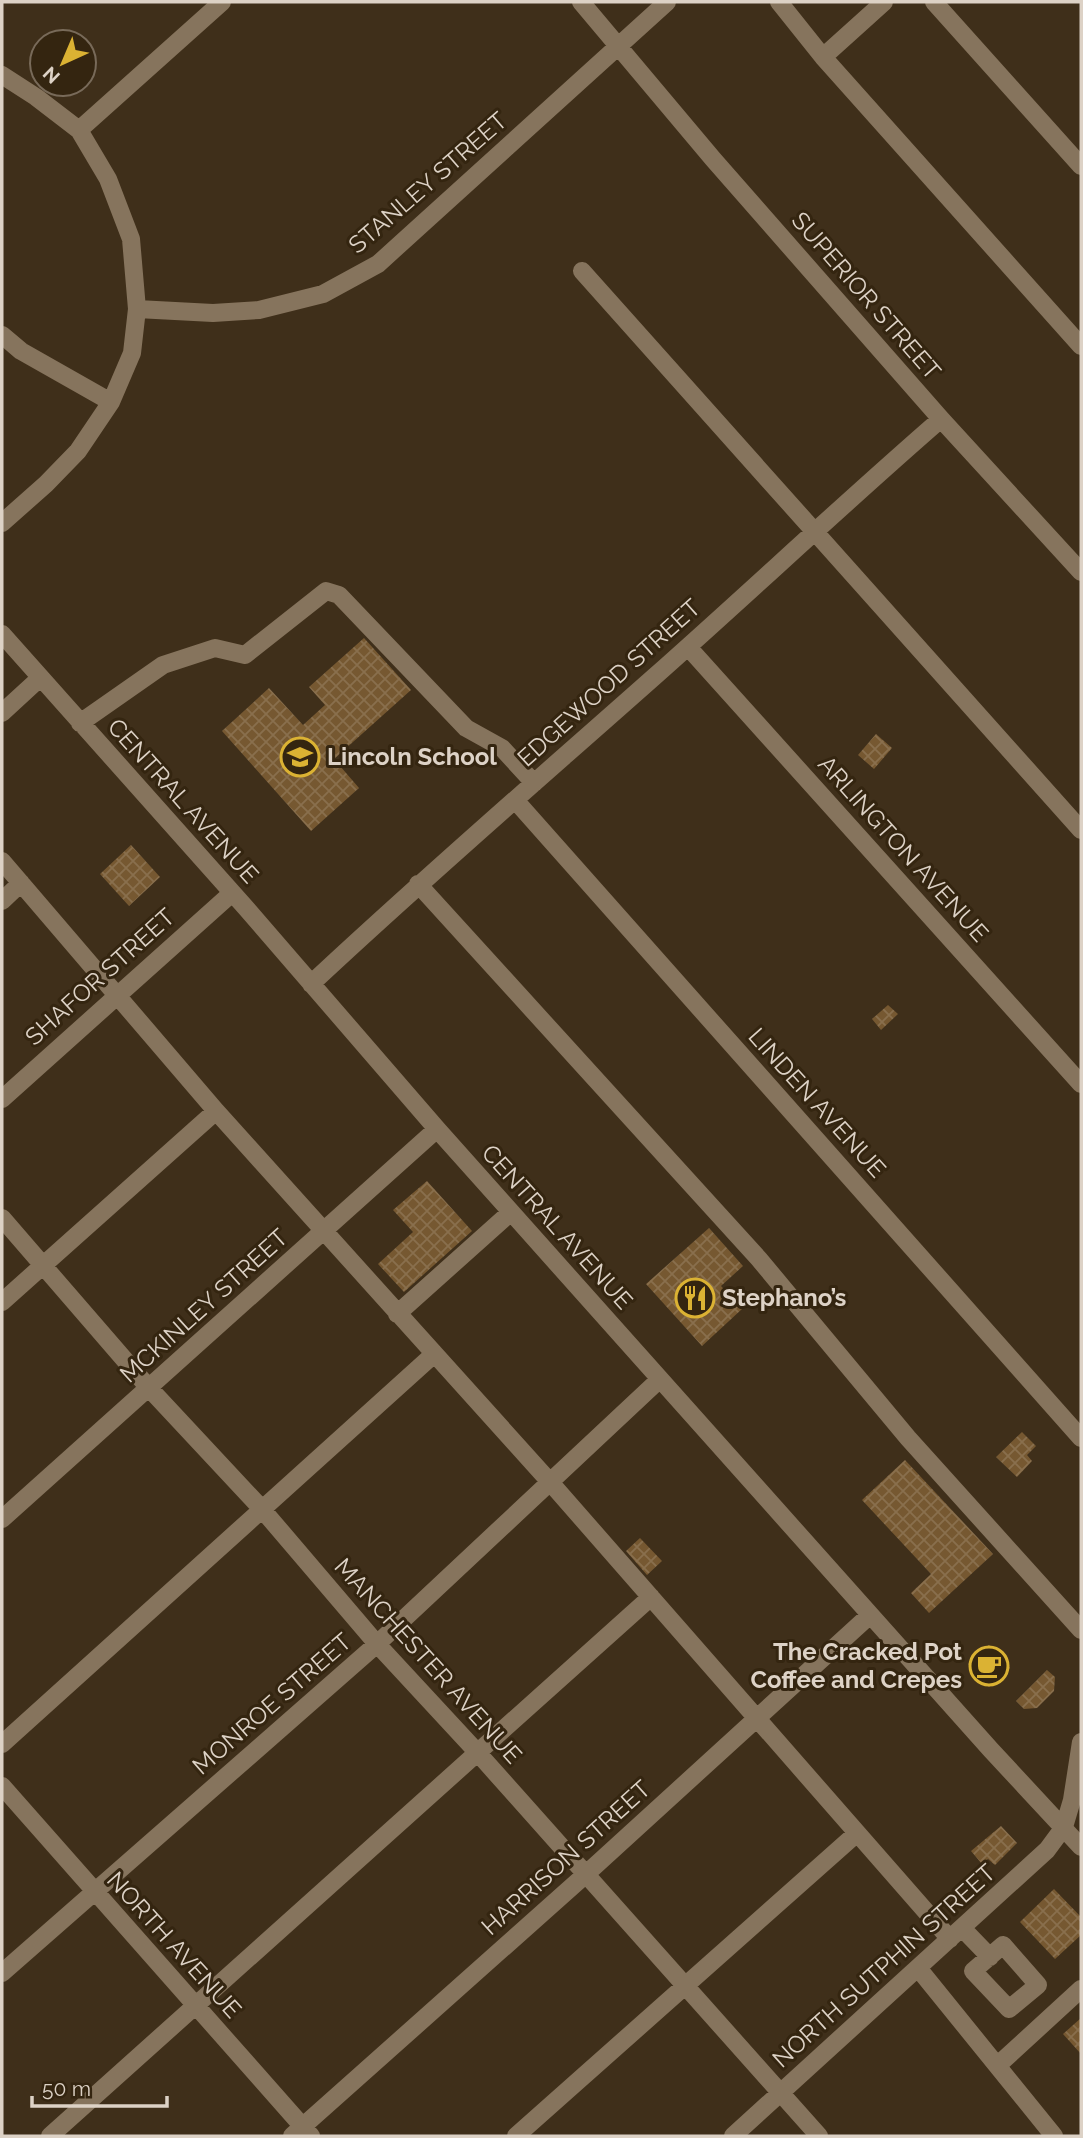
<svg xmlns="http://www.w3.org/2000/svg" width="1083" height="2138" viewBox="0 0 1083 2138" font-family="Raleway,sans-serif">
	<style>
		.building { fill: url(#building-cross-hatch) }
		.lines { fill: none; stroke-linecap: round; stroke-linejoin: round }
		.minor { stroke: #86745d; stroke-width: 18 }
		.labels { text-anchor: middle; stroke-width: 6; stroke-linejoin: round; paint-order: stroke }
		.street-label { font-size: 24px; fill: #ddd2c6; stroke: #342510 }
		.poi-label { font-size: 24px; font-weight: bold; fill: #ddd2c6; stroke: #342510; text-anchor: start }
	</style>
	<defs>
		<pattern id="building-cross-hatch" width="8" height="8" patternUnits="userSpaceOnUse" patternTransform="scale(1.75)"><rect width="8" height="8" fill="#765831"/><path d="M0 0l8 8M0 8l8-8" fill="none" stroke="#896f4d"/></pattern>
	</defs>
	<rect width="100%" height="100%" fill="#3f2f1a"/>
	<path class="building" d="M364 638 411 690 334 759 359 788 311 831 222 731 269 688 303 725 325 705 309 687Z
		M876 734 892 748 874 769 858 755Z
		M131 845 160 877 129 906 100 874Z
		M888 1005 898 1014 881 1030 872 1019Z
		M427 1181 472 1231 404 1292 378 1264 413 1232 393 1210Z
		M709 1228 743 1266 721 1286 742 1309 702 1346 646 1284Z
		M1022 1432 1036 1446 1027 1455 1032 1461 1017 1477 996 1457Z
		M905 1460 993 1554 929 1613 911 1593 931 1574 862 1500Z
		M640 1538 662 1561 647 1575 626 1551Z
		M989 1645 1010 1668 989 1687 968 1664Z
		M1047 1670 1055 1677 1054 1691 1037 1708 1024 1709 1016 1701Z
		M1001 1826 1017 1843 995 1865 988 1859 982 1864 971 1851Z
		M1054 1889 1081 1917V1935L1055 1959 1020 1922Z
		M1081 2018V2054L1063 2034Z"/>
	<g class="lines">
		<path class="minor" d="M581 2 713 159 941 419 1081 572
			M779 2 823 57 1081 346
			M934 2 1081 166
			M823 57 884 2
			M2 75 36 97 79 130 108 179 131 239 137 309 132 353 111 402 78 451 46 484 2 523
			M79 130 222 2
			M582 271 1081 830
			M137 309 213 313 259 310 323 294 378 264 667 2
			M2 335 21 351 111 402
			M2 634 246 908 437 1129 991 1750 1081 1847
			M688 647 1081 1084
			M2 713 40 678
			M80 723 163 665 215 648 245 655 326 591 339 595 466 728 502 748 534 783
			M515 800 1081 1438
			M2 861 216 1111 550 1482 950 1939
			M418 884 759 1259 908 1438 1081 1630
			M2 901 21 883
			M311 984C423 879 539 779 654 677 750 592 843 504 941 419
			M2 1099 232 893
			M2 1218 149 1388 261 1508 377 1644 477 1752 819 2136
			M2 1302 216 1111
			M397 1314 511 1212
			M2 1519 437 1129
			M2 1744 433 1355
			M2 1786 311 2136
			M962 1928 990 1957
			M1003 1945 1038 1985 1009 2009 973 1971Z
			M918 1968 1054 2136
			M2 1973 377 1644 660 1379
			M998 2065 1081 1989
			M50 2136 651 1597
			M292 2136 585 1875 870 1615
			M516 2136 856 1834
			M733 2136 1047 1850 1064 1827 1072 1800 1081 1742"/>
	</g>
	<defs>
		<symbol id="school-ring" viewBox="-11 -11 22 22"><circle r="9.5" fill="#342510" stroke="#dbb233" stroke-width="1.5"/><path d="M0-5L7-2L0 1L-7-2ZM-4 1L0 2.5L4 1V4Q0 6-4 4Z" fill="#dbb233"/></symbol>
		<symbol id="restaurant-ring" viewBox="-11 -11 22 22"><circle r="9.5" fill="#342510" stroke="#dbb233" stroke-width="1.5"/><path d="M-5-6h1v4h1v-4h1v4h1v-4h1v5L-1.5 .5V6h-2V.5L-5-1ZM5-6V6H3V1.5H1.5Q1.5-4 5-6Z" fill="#dbb233"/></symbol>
		<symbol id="cafe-ring" viewBox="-11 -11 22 22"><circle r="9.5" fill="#342510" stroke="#dbb233" stroke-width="1.5"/><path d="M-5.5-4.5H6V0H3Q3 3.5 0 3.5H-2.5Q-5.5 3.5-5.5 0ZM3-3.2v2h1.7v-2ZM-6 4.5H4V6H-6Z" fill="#dbb233"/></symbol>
	</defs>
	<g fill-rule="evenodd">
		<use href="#school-ring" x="278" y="735" width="44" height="44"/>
		<use href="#restaurant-ring" x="673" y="1276" width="44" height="44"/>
		<use href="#cafe-ring" x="967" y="1644" width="44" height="44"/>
	</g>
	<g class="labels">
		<g class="street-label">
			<text transform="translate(428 183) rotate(-41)" y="8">STANLEY STREET</text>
			<text transform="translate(866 296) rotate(49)" y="8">SUPERIOR STREET</text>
			<text transform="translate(609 683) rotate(-42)" y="8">EDGEWOOD STREET</text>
			<text transform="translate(183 801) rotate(48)" y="8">CENTRAL AVENUE</text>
			<text transform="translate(903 849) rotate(48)" y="8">ARLINGTON AVENUE</text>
			<text transform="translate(100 977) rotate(-42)" y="8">SHAFOR STREET</text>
			<text transform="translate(817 1103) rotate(48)" y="8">LINDEN AVENUE</text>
			<text transform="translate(557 1227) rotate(48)" y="8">CENTRAL AVENUE</text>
			<text transform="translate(204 1306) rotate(-42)" y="8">MCKINLEY STREET</text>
			<text transform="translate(428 1661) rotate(48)" y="8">MANCHESTER AVENUE</text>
			<text transform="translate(272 1704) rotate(-41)" y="8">MONROE STREET</text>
			<text transform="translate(566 1858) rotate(-42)" y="8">HARRISON STREET</text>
			<text transform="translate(174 1945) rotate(48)" y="8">NORTH AVENUE</text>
			<text transform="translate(884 1966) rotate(-42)" y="8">NORTH SUTPHIN STREET</text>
		</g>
		<g class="poi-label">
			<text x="327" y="765">Lincoln School</text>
			<text x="722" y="1306">Stephano’s</text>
			<text x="962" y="1660" text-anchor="end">The Cracked Pot<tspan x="962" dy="28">Coffee and Crepes</tspan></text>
		</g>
	</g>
	<rect width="1083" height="2138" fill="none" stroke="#ddd2c6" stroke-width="7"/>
	<g transform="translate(63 63) rotate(224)"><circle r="33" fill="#342510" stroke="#786a59" stroke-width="2"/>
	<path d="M0-5L12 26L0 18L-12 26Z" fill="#dbb233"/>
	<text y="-10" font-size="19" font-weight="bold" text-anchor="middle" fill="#ddd2c6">N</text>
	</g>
	<path d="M32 2096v10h135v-10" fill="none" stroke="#ddd2c6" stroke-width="3.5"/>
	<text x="42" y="2096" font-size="21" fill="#ddd2c6" stroke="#342510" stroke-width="5" paint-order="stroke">50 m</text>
</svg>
